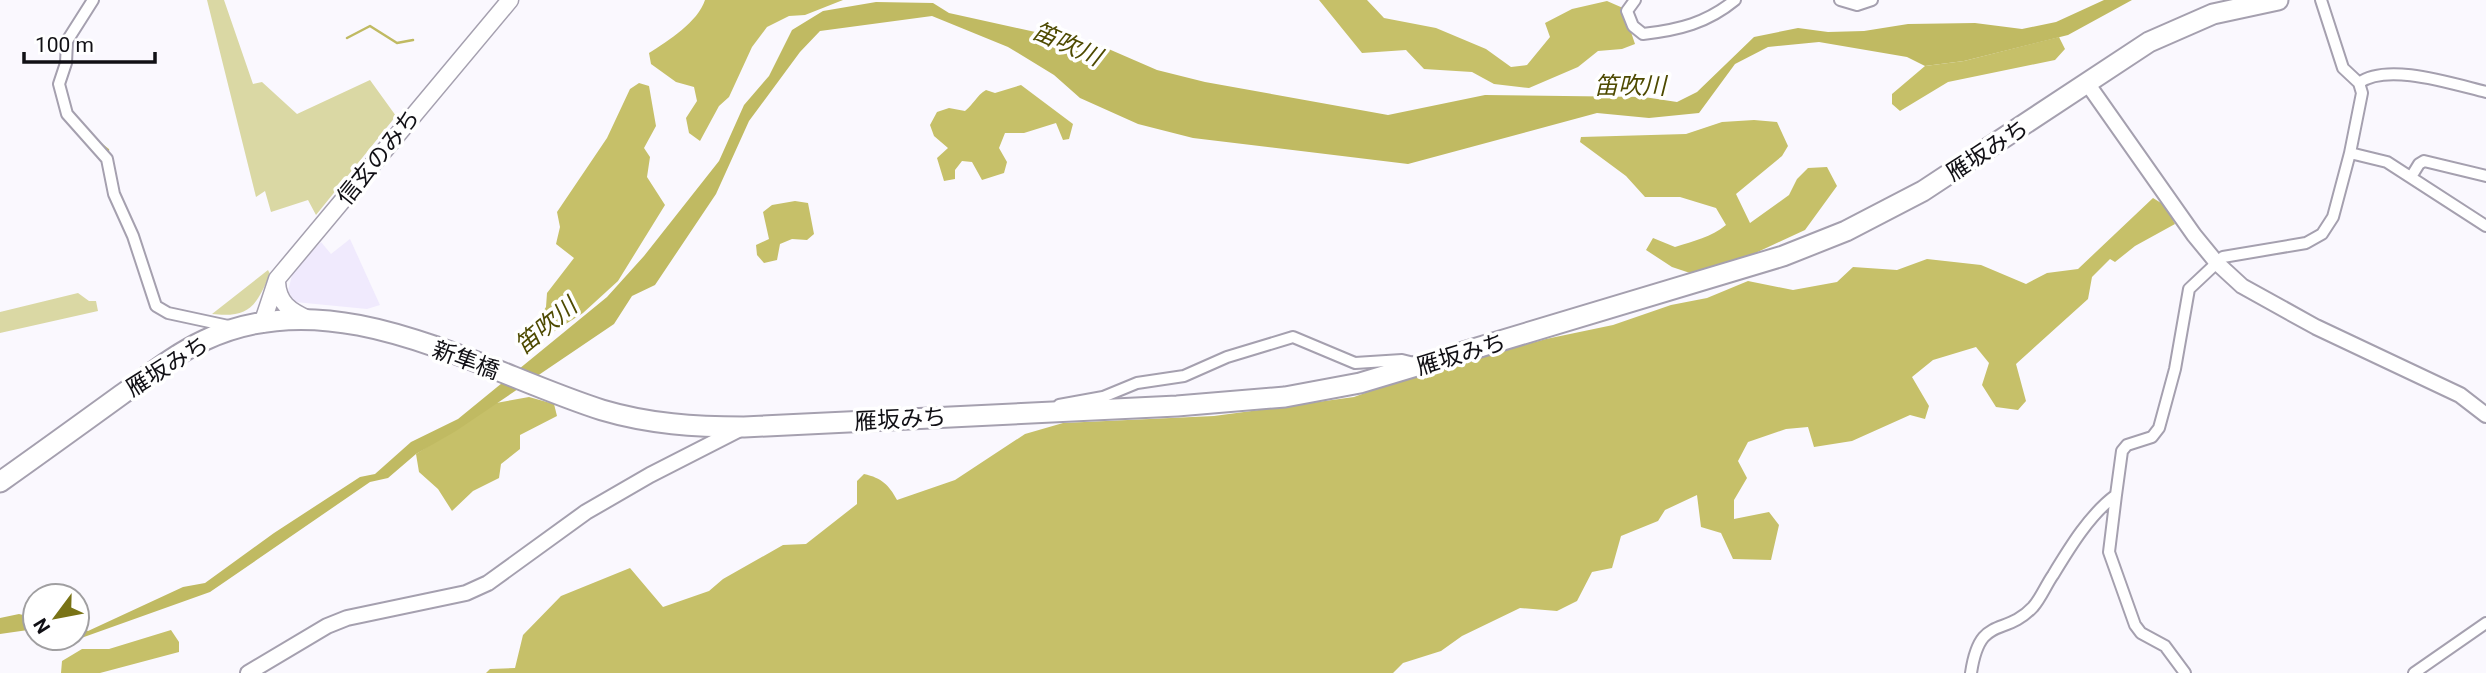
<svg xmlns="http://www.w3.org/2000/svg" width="2486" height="673" viewBox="0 0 2486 673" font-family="Roboto,'Noto Sans JP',sans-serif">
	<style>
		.built { fill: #f0eafd }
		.green { fill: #dad8a4 }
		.forest { fill: #c6c069 }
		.water { fill: #c0ba62 }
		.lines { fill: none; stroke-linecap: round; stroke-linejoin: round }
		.stream { stroke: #c0ba62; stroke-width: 2.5 }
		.street-casing { stroke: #a5a0af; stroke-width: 14 }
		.secondary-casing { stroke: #a5a0af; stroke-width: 18 }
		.primary-casing { stroke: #a5a0af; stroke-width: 19 }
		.highway-casing { stroke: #a5a0af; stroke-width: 23 }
		.street { stroke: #fff; stroke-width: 10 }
		.secondary { stroke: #fff; stroke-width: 14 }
		.primary { stroke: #fff; stroke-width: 16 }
		.highway { stroke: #fff; stroke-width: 19 }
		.labels { text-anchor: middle; stroke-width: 7; stroke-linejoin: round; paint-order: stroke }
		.street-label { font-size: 23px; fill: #111015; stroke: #fff }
		.water-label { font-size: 24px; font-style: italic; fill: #4e4a01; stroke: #fff }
	</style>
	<rect width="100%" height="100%" fill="#faf8fe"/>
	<path class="built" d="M350 239 380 305 367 309 295 302 288 291 293 271 321 242 331 254Z"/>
	<path class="green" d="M207 0H224L253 84 262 82 297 114 370 80 396 116 316 215 308 200 271 212 265 191 256 197Z
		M268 270 270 274C256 306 250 318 212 314Z
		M78 293 89 301H96L98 311 0 333V312Z"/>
	<path class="forest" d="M705 0H843L805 15 789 16 767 27 752 47 729 97 719 106 700 141 689 133 686 118 697 101 694 87 676 82 651 64 649 53C668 41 698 22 705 0Z
		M1319 0H1367L1384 18 1436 28 1486 49 1511 67 1527 65 1550 37 1545 23 1572 9 1607 1 1623 8 1635 44 1622 49 1598 51 1578 67 1529 88 1494 84 1472 72 1424 69 1406 50 1362 53Z
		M2059 37 2065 49 2055 60 1948 82 1900 111 1892 104V94L1925 66 1964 61Z
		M639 83 649 86 656 126 644 148 650 157 647 177 665 205 618 281 583 313 539 341 531 330 546 307 547 293 574 258 556 244 560 227 557 212 607 138 630 89Z
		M1021 85 1073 124 1069 139 1063 140 1056 123 1024 133H1005L999 148 1007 162 1004 173 982 180 972 162 962 161 955 170V179L944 181 937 158 948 148 934 136 930 125 937 112 949 108 965 111C974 104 976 96 986 90L995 93Z
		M1754 120 1777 122 1788 146 1782 156 1736 194 1750 223 1789 195 1797 179 1808 168 1827 167 1837 186 1805 230 1734 263 1690 273 1672 267 1646 250 1653 238 1675 247C1694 241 1711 237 1726 225L1716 208 1680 197H1645L1626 176 1580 142 1581 137 1686 134 1722 122Z
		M2153 198 2166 206 2175 224 2135 246 2115 262 2110 259 2092 277 2088 299 2016 364 2026 401 2018 410 1996 407 1982 385 1989 363 1976 347 1933 360 1912 377 1929 406 1925 419 1910 415 1852 441 1814 447 1808 427 1786 429 1748 442 1738 461 1747 478 1734 500V519L1769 512 1779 525 1771 560 1733 559 1721 533 1701 527 1697 495 1665 510 1658 521 1621 536 1612 568 1592 572 1577 601 1557 611 1520 608 1462 636 1441 651 1403 663 1393 673H486L490 669 515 668 523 635 561 596 630 568 663 607 709 591 723 579 783 545 806 544 857 504V481L864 474C882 478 889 485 897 500L955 480 1025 434 1063 423 1214 416 1354 397 1414 375 1546 339 1613 325 1671 305 1707 298 1748 281 1793 290 1837 282 1853 267 1897 270 1927 259 1981 265 2026 284 2047 273 2078 269Z
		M795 201 808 203 814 234 807 240 792 239 780 244 777 260 764 263 757 255 756 245 769 239 763 212 772 205Z
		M529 397 554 404 557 416 520 435V449L501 464 499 478 473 491 452 511 438 489 419 472 416 454 496 403Z
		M171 630 179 642V652L100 673H61L62 661 82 649H109Z"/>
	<path class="water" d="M2104 0H2132L2068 35 1964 61 1925 66 1907 57 1819 42 1768 47 1735 64 1699 113 1649 118 1597 113 1408 164 1193 138 1138 124 1080 98 1054 75 1008 47 932 16 820 31 800 52 749 121 716 194 655 285 632 296 614 324 456 431 416 454 388 478 370 482 210 592 70 642H59L65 638H77V628L88 631 183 587 205 583 274 533 360 477 375 474 411 442 458 419 607 297 644 256 719 161 744 105 769 76 792 30 823 11 876 2 933 3 949 13 1104 47 1157 70 1205 82 1388 115 1485 95 1644 97 1677 102 1697 92 1754 37 1798 28 1828 32 1864 31 1908 24 1975 23 2022 29 2056 22Z
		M19 614 35 618V629L0 634V618Z"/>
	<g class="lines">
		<path class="stream" d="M347 38 370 26 397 43 413 40
			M97 141 108 150"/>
		<defs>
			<path id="street" d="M93 0 67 41 66 63 59 84 67 114 107 159 114 194 133 236 156 306 168 313 233 327
				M1635 0 1627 11 1633 26 1643 34C1679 30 1707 23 1735 0
				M1840 0 1857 5 1872 0
				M2359 83C2387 62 2453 84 2486 92
				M2350 153 2387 162 2486 226
				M2411 177 2419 164 2424 161 2486 176
				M1059 405 1103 397 1137 383 1184 376 1227 357 1293 337 1355 363 1402 360 1414 363
				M2116 495 2109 552 2135 625 2141 633 2165 646 2185 673
				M1971 673C1980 613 2004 638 2033 607 2041 598 2046 585 2053 575 2070 547 2090 514 2116 495L2122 451 2127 445 2152 437 2159 428 2175 369 2189 289 2223 257 2306 243 2322 234 2333 217 2350 153 2362 93 2359 83 2343 68 2321 0
				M2414 673 2486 623"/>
			<path id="secondary" d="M2087 83 2194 235 2217 263 2242 286 2316 327 2460 395 2486 415
				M248 673 327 626 347 618 466 593 488 583 586 512 650 475 742 428"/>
			<path id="primary" d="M277 282C278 303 290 311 308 319
				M262 324 277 279 510 0"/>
			<path id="highway" d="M0 482C41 453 81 424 121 395 148 376 175 354 205 340 336 278 479 371 602 410 649 424 695 427 744 427L1177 406 1285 397 1360 383 1783 256 1846 231 1923 191 2149 42 2213 14 2278 0"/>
		</defs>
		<use href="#street" class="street-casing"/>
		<use href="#secondary" class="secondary-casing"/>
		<use href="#primary" class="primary-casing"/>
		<use href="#highway" class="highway-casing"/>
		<use href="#street" class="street"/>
		<use href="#secondary" class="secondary"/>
		<use href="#primary" class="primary"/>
		<use href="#highway" class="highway"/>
	</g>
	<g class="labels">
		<g class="street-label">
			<text transform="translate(1987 150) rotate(-33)" y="8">雁坂みち</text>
			<text transform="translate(378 157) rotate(-51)" y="8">信玄のみち</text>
			<text transform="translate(1461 354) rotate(-17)" y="8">雁坂みち</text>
			<text transform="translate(466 360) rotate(20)" y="8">新隼橋</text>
			<text transform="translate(167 366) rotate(-32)" y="8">雁坂みち</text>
			<text transform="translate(900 419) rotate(-3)" y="8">雁坂みち</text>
		</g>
		<g class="water-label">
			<text transform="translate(1067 44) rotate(24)" y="8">笛吹川</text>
			<text x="1630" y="94">笛吹川</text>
			<text transform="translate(546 326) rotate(-40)" y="8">笛吹川</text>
		</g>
	</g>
	<g transform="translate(56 617) rotate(238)"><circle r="33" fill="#ffffff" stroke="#a09fa1" stroke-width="2"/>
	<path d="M0-5L12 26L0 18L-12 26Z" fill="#797316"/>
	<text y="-10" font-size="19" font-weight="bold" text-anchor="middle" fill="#111015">N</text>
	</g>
	<path d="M24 52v10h131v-10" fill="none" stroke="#111015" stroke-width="3.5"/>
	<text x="35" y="52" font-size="21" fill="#111015" stroke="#ffffff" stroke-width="5" paint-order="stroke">100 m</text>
</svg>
